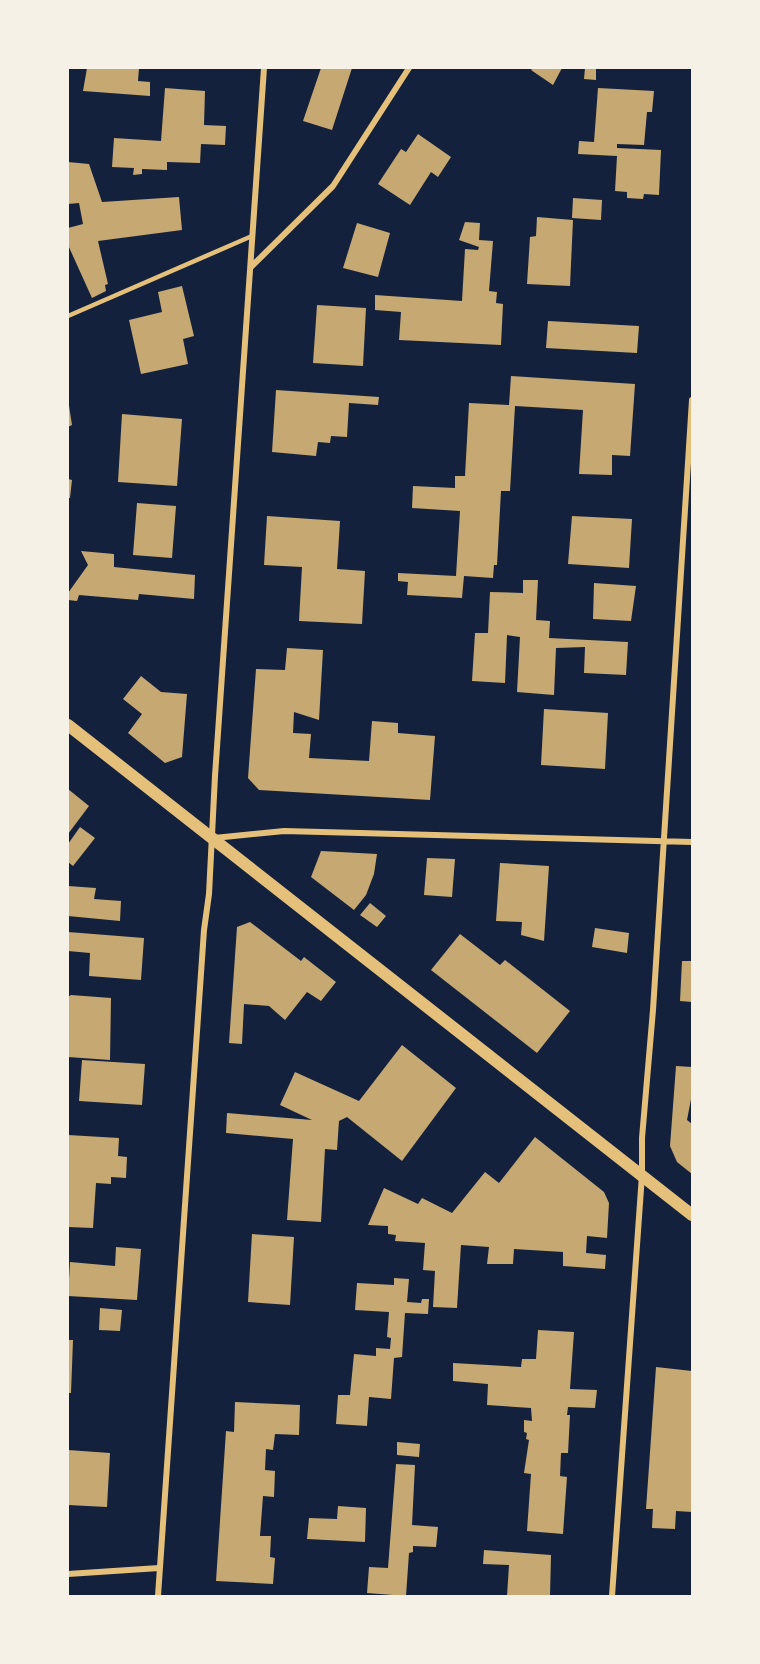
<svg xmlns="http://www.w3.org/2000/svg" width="760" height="1664" viewBox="0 0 760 1664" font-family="'Space Grotesk',sans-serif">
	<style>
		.building { fill: #c6a872 }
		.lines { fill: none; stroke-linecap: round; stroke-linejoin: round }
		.service { stroke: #e5c07b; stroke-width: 4.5 }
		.minor { stroke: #e5c07b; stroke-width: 6 }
		.secondary { stroke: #e5c07b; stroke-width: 12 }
	</style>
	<rect width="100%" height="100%" fill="#14213d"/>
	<path class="building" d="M87 68H139L138 81 150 82V96L83 91Z
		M321 68H352L332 130 303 121Z
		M533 68H562L553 85 531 70Z
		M585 68H596V80L584 79Z
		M165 88 205 91 204 125 226 126 225 145 201 144 200 163 167 162V170L142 169V174L133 175 134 168 112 167 114 138 161 141Z
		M598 88 654 91 652 112H647L644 145 617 144V148L661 150 659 195 644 194 643 199 627 198V192L615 191 617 156 578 154 579 141 594 142Z
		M418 134 451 157 438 177 431 172 410 205 378 184 401 149 406 152Z
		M68 162 89 164 102 202 179 197 182 230 98 241 108 284 105 285 106 291 92 298 68 245V228L83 224 79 203 68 204Z
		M573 198 602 200 601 220 572 218Z
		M537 217 573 220 570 286 527 284 530 237 536 236Z
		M465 222 480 223 479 240 493 241 489 291 497 292 496 303 503 304 501 345 399 340 401 312 375 310V295L462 301 465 249 478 250 479 247 459 240Z
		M357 223 390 233 378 277 343 268Z
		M182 286 194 336 183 339 188 364 141 374 129 320 162 312 158 292Z
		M317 305 366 308 363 366 313 363Z
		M548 321 639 326 637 353 546 348Z
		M511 376 635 384 630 456 612 455V475L579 474 583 410 515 406 510 491H501L497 565H494L493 578 464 576 462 598 407 595 408 582 398 581V573L456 576 460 511 412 508 413 486 455 488V476H465L469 403 509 405Z
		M276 390 379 397 378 405 349 403 347 437 331 436 330 443 318 442 316 456 272 452Z
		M68 399 72 425 68 427Z
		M122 414 182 419 177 486 118 482Z
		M68 479 72 480 70 498H68Z
		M137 503 176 506 172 558 133 555Z
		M267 516 340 521 337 569 365 571 362 624 299 621 302 567 264 565Z
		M572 516 632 519 629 568 568 564Z
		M81 551 114 554V567L195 575 194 599 139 594 138 600 79 595 77 601 68 600V593L88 565Z
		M523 580H538L536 620 550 621 549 638 628 642 626 675 584 673 585 647 556 648 554 695 517 692 520 637 507 635 505 683 472 681 475 633H488L490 592 523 593Z
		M594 583 636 586 631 621 593 619Z
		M287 648 323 650 319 720 294 712 293 733 311 734 309 758 369 761 372 721 398 723V733L435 736 430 800 259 790 248 778 256 669 285 670Z
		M141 676 161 692 187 694 182 757 165 763 128 733 142 714 123 699Z
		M544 709 608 713 605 769 541 765Z
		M68 789 89 806 68 834Z
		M80 827 95 838 73 866 68 862V844Z
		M321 851 377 854 374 874 366 895 354 910 311 877Z
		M427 858 455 859 452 897 424 895Z
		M500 863 549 866 544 941 521 935 522 922 496 921Z
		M68 886 96 888 94 899 121 901 120 921 68 916Z
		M370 903 386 916 377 927 360 915Z
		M250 922 301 961 304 957 336 982 321 1001 307 992 285 1020 269 1006 244 1004 242 1044 229 1043 237 927Z
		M595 928 629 933 627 953 592 947Z
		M68 932 144 938 141 980 89 976 90 953 68 951Z
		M460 934 500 965 505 960 570 1011 537 1053 431 970Z
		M682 961H692V1002L680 1001Z
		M71 995 111 998 110 1060 68 1057V997Z
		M402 1045 456 1088 402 1161 347 1117 339 1121 337 1150 325 1149 321 1222 287 1220 293 1139 226 1133 227 1113 312 1120 280 1105 295 1072 359 1101Z
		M82 1060 145 1064 142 1105 79 1101Z
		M676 1066 692 1067V1094L687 1120 692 1124V1174L677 1162 670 1146Z
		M68 1135 119 1138 118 1156 127 1157 126 1178 111 1177V1184L96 1183 93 1228 68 1227Z
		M535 1137 604 1192 609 1203 607 1238 587 1236 586 1253 606 1255 605 1269 563 1266V1252L514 1249 513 1264H487L489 1247 461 1245 457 1308 433 1307 435 1271 423 1270 425 1243 395 1241 396 1235 388 1234V1226L368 1225 384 1188 418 1204 422 1198 452 1213 485 1172 499 1183Z
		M252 1234 294 1237 290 1305 248 1302Z
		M116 1247 141 1249 137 1300 68 1296 70 1262 115 1266Z
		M394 1278 409 1279 407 1302 421 1303 422 1299H429L428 1314 405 1313 402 1357 394 1358 391 1399 369 1397 367 1426 336 1424 338 1395H350L354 1354 376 1356V1348L390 1349 391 1338 387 1337 389 1312 355 1310 357 1283 394 1285Z
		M100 1308 122 1310 120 1331 99 1330Z
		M538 1330 574 1332 570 1389 597 1390 595 1408 568 1407 567 1415H570L568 1453H561L560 1476 567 1477 563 1534 527 1531 531 1474 524 1473 529 1440 526 1439 527 1433 524 1432V1420L532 1421 531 1408 487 1405 488 1384 453 1381V1363L521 1367 522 1359H536Z
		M68 1340H73L71 1393H68Z
		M656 1367 692 1371V1512L676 1511 675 1529 652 1528 653 1509H646Z
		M235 1402 300 1405 299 1435 275 1434 273 1450 266 1449 265 1470 275 1471 274 1497 263 1496 260 1536H271L270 1557 275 1558 273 1584 216 1581 226 1431 234 1432Z
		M397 1442 420 1444 419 1457 397 1455Z
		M68 1450 110 1453 107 1507 68 1505Z
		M396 1464 415 1465 412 1525 438 1527 436 1547 413 1546V1552L409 1553 406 1596 367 1593 369 1567 388 1568Z
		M338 1506 366 1508 365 1542 307 1539 309 1518 337 1519Z
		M484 1550 551 1555 550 1596H507L509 1565 483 1564Z"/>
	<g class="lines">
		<path class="service" d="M68 316 252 236"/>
		<path class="minor" d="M251 267 333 186 409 68
			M214 838 284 831 692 842
			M68 1574 159 1568
			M158 1596 204 930 209 894 215 776 264 68
			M612 1596 642 1175V1138L653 1010 692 400"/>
		<path class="secondary" d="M68 725 692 1215"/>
	</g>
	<rect width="760" height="1664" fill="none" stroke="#f6f1e7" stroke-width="138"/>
</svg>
